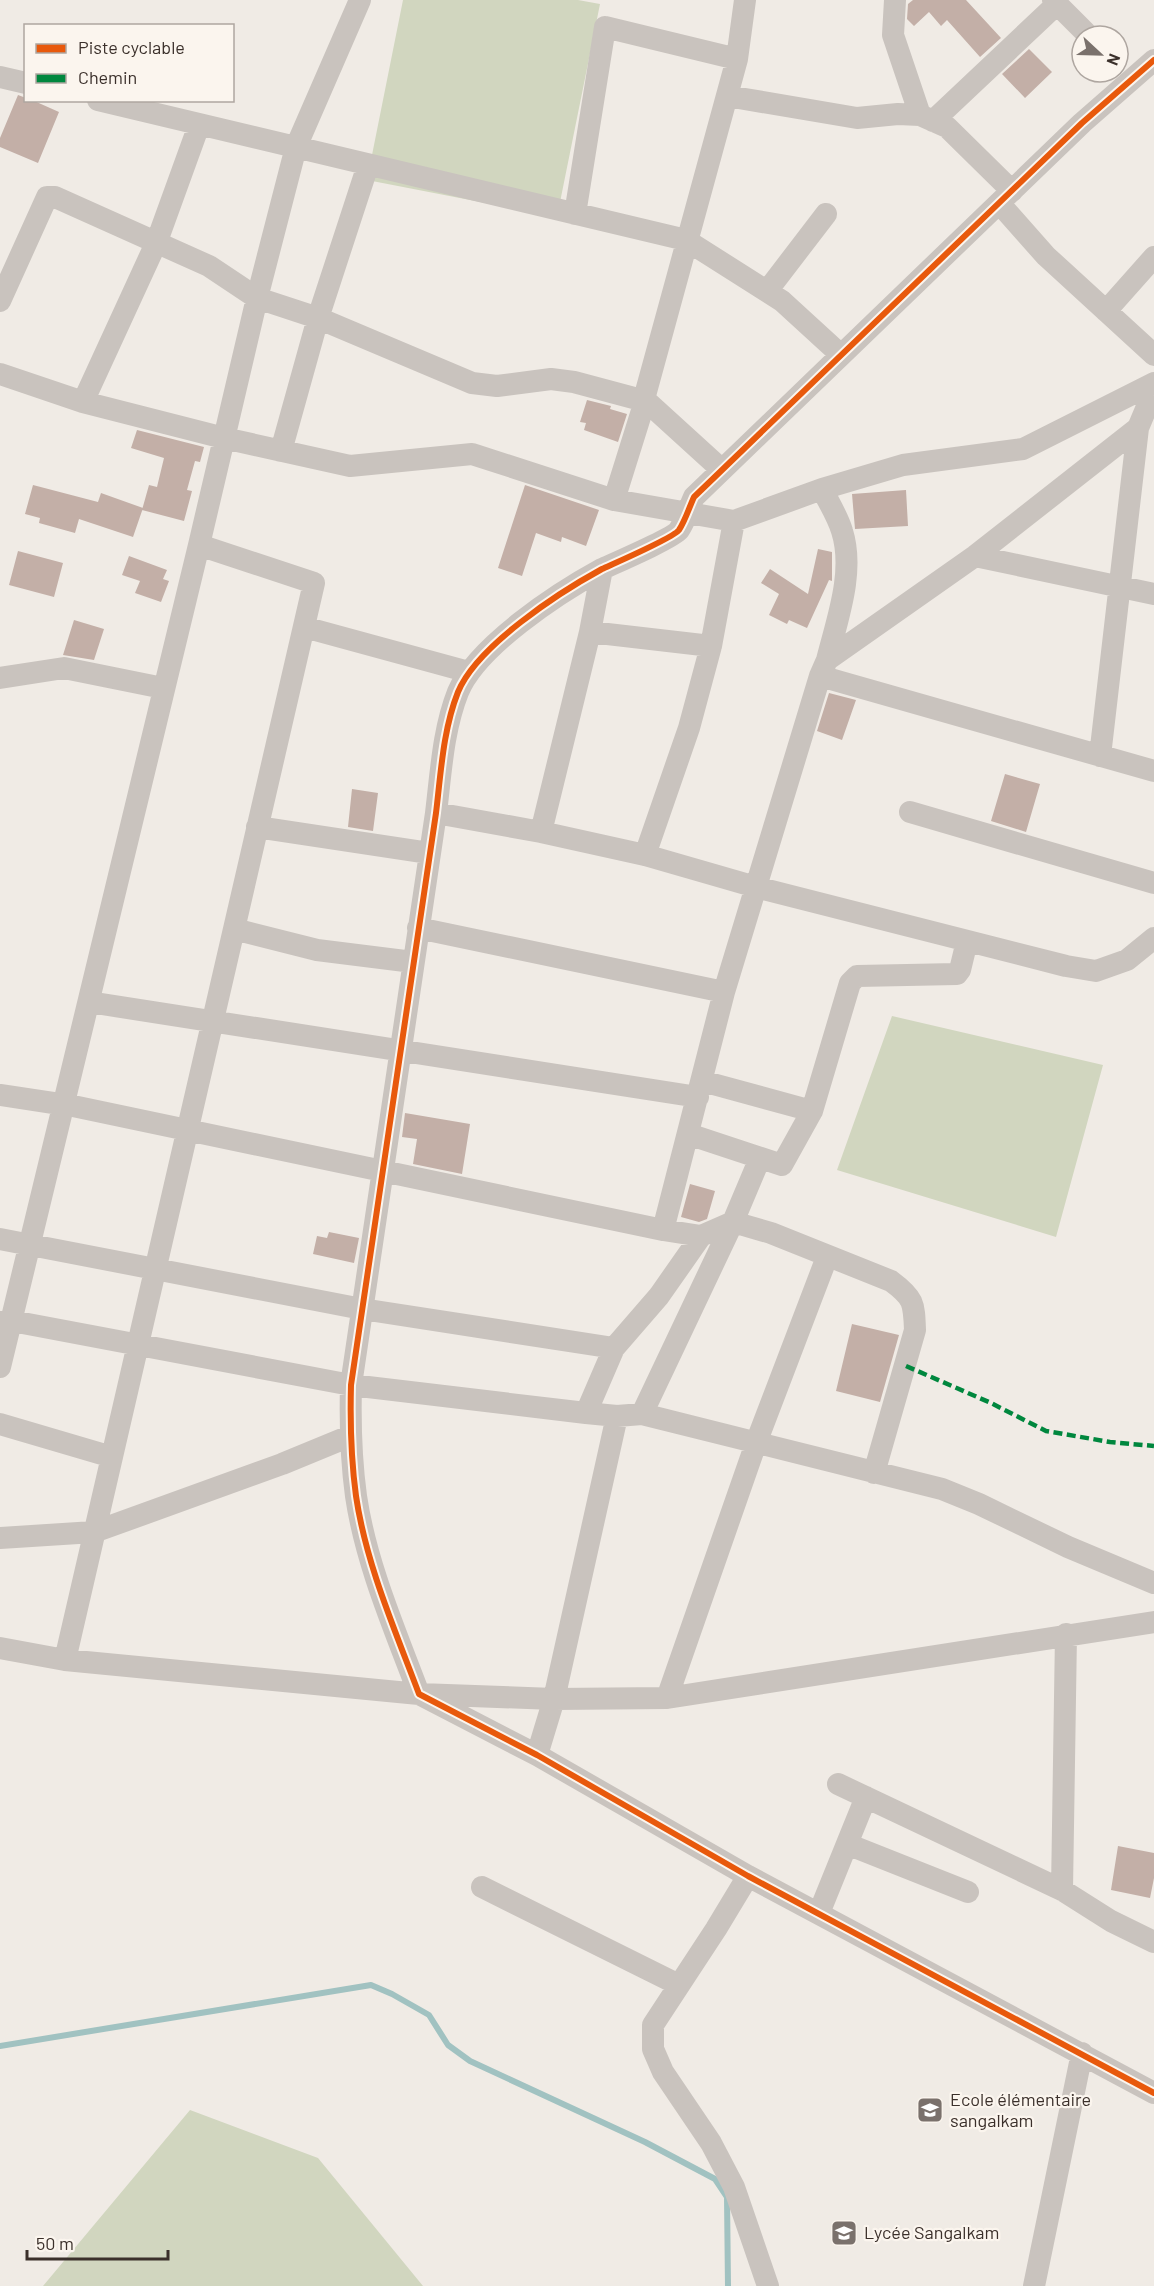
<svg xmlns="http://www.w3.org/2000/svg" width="1154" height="2286" viewBox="0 0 1154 2286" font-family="Barlow,sans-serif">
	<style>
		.green { fill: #d1d6bf }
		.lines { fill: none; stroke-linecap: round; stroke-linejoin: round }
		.stream { stroke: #a1c2c1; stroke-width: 6 }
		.building { fill: #c3afa7 }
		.street { stroke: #c9c3be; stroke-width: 22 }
		.quiet { stroke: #00873e; stroke-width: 4.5; stroke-dasharray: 9 4.5; stroke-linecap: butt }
		.cycleway-casing { stroke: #fbf5ee; stroke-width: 10 }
		.cycleway { stroke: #e8590c; stroke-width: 6 }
		.labels { text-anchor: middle; stroke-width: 4.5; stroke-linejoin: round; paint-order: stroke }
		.poi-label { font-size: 18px; fill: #3b302b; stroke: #fbf5ee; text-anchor: start }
	</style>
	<rect width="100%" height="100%" fill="#f0ebe5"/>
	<path class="green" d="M403 0H578L600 4 557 217 367 180Z
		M892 1016 1103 1065 1056 1237 837 1170Z
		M190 2110 318 2158 423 2286H43Z"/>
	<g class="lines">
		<path class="stream" d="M0 2046 371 1985 392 1994 429 2015 448 2045 470 2061 645 2142 715 2179 727 2197 728 2286"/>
	</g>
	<path class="building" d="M913 0H966L1001 38 980 57 947 20 941 26 929 12 914 26 907 19 908 4Z
		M1029 49 1052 72 1025 98 1002 74Z
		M18 95 26 98V100H32L59 112 38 163 0 147V138Z
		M587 400 611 406 610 409 627 414 618 442 584 430 586 423 580 422Z
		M137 430 204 447 200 462 195 461 187 490 192 491 184 521 142 510 149 485 157 487 164 458 131 448Z
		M33 485 98 502 101 493 143 508 133 537 79 519 75 533 39 523 40 518 25 514Z
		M525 485 599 510 586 546 562 537 561 542 536 533 522 576 498 568Z
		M906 490 908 526 855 529 852 494Z
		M818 549 832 552V581L829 580 807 628 789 620 787 624 769 615 779 594 761 583 770 569 808 594Z
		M18 551 63 563 54 597 9 585Z
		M129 556 167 570 163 579 169 581 161 602 135 593 140 581 122 575Z
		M74 620 104 629 94 660 63 655Z
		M829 693 856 700 842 740 817 731Z
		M1005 774 1040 784 1026 832 991 821Z
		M352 789 378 793 373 831 348 827Z
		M405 1113 470 1124 462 1174 413 1164 417 1139 402 1137Z
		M690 1184 715 1191 707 1219 699 1222 681 1217Z
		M329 1232 359 1238 354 1263 313 1254 317 1236 327 1238Z
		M852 1324 899 1335 880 1402 836 1391Z
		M1118 1846 1154 1853V1878L1150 1898 1111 1890Z"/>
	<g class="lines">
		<path class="street" d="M895 0 893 35 920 115
			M1053 0 1089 36
			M1154 60 1082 123 694 497C689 508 685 521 679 530 673 538 615 563 602 569 558 593 477 646 458 692 443 730 441 772 436 813L351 1385C350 1422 351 1459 356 1496 366 1564 395 1630 419 1694L537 1755 748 1876 1154 2093
			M0 77 26 83
			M727 96 857 118 898 114 920 115 947 127 1012 191
			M98 100 686 240 782 301 841 355
			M933 121 1057 4
			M999 203 1046 256 1154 355
			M575 214 605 27 737 59
			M767 291 826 214
			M0 301 47 197H55L209 266 257 298 318 318 472 383 497 386 551 379 574 382 645 401 614 500
			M1106 311 1154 257
			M0 374 83 402 224 438 350 466 472 454 614 500 734 521 822 489 903 465 1023 449 1154 383
			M83 402 157 241 199 125
			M281 451 318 318 368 165
			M722 470 644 399 737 59 745 0
			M822 489C829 503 838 517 842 531 855 572 837 620 827 660
			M975 556 1154 594
			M304 627 469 672
			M590 632 711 646
			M820 676 1154 771
			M0 678 64 668 163 688
			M1100 756 1138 428
			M910 812 1154 883
			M436 813 541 832 645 855 756 887 1066 966 1096 971 1127 960 1154 938
			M257 827 429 853
			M541 832 590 632 602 569
			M645 855 689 728 711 646 734 521
			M418 928 724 992
			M234 929 317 950 413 962
			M89 1002 698 1097
			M702 1081 812 1111
			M0 1095 73 1106 663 1230 701 1236 733 1222 771 1233 891 1281C914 1298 914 1303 915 1330L874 1473
			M688 1134 782 1165 812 1111 850 983 857 976 957 974 960 970 967 941
			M663 1230 724 992 820 676 827 660 975 556 1138 428 1154 390
			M0 1239 362 1309 614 1348
			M0 1322 12 1321 351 1385 586 1413 617 1416 642 1414 942 1489 979 1504 1068 1547 1154 1583
			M0 1367 199 545 257 298 296 147 360 0
			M586 1413 614 1348 659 1296 701 1236
			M642 1414 733 1222 760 1158
			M0 1424 112 1457
			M0 1538 94 1532 282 1464 350 1436
			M0 1648 65 1660 419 1694 554 1699 667 1698 1154 1622
			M65 1660 314 583 199 545
			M667 1698 756 1443 827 1257
			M537 1755 554 1699 617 1416
			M838 1784 1062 1890 1111 1921 1154 1942
			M847 1844 968 1892
			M748 1876 716 1929 653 2025V2049L663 2072 711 2143 734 2187 768 2286
			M482 1887 679 1985
			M1062 1890 1066 1634
			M819 1913 866 1797
			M1034 2286 1082 2053"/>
		<path class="quiet" d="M906 1366 991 1403 1046 1431 1110 1442 1154 1446"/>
		<defs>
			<path id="cycleway" d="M1154 60 1082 123 694 497C689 508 685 521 679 530 673 538 615 563 602 569 558 593 477 646 458 692 443 730 441 772 436 813L351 1385C350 1422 351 1459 356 1496 366 1564 395 1630 419 1694L537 1755 748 1876 1154 2093"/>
		</defs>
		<use href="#cycleway" class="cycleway-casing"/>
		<use href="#cycleway" class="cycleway"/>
	</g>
	<defs>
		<symbol id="school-square" viewBox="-11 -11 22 22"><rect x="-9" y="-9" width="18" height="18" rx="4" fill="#7a716c" stroke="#fbf5ee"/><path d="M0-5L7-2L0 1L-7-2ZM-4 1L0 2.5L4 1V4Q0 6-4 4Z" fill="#fff"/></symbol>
	</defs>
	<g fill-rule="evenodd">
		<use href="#school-square" x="915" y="2095" width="30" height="30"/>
		<use href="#school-square" x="829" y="2218" width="30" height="30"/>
	</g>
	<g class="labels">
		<g class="poi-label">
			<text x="950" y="2106">Ecole élémentaire<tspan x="950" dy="21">sangalkam</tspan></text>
			<text x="864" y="2239">Lycée Sangalkam</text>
		</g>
	</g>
	<rect x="24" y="24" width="210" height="78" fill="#fbf5ee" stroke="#aea6a0" stroke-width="1.5"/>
	<rect x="36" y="44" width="30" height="9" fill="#e8590c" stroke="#aea6a0" stroke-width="1.5"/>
	<text x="78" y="54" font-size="18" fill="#3b302b">Piste cyclable</text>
	<rect x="36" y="74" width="30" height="9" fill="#00873e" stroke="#aea6a0" stroke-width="1.5"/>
	<text x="78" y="84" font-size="18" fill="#3b302b">Chemin</text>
	<g transform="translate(1100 54) rotate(112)"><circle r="28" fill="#fbf5ee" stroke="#aea6a0" stroke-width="1.5"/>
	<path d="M0-4.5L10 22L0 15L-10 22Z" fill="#7a716c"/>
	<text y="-9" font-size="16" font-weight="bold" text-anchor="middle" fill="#3b302b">N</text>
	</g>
	<path d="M27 2250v9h141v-9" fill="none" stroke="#3b302b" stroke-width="3"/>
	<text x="36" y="2250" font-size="18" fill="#3b302b" stroke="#fbf5ee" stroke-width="4.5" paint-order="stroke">50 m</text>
</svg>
